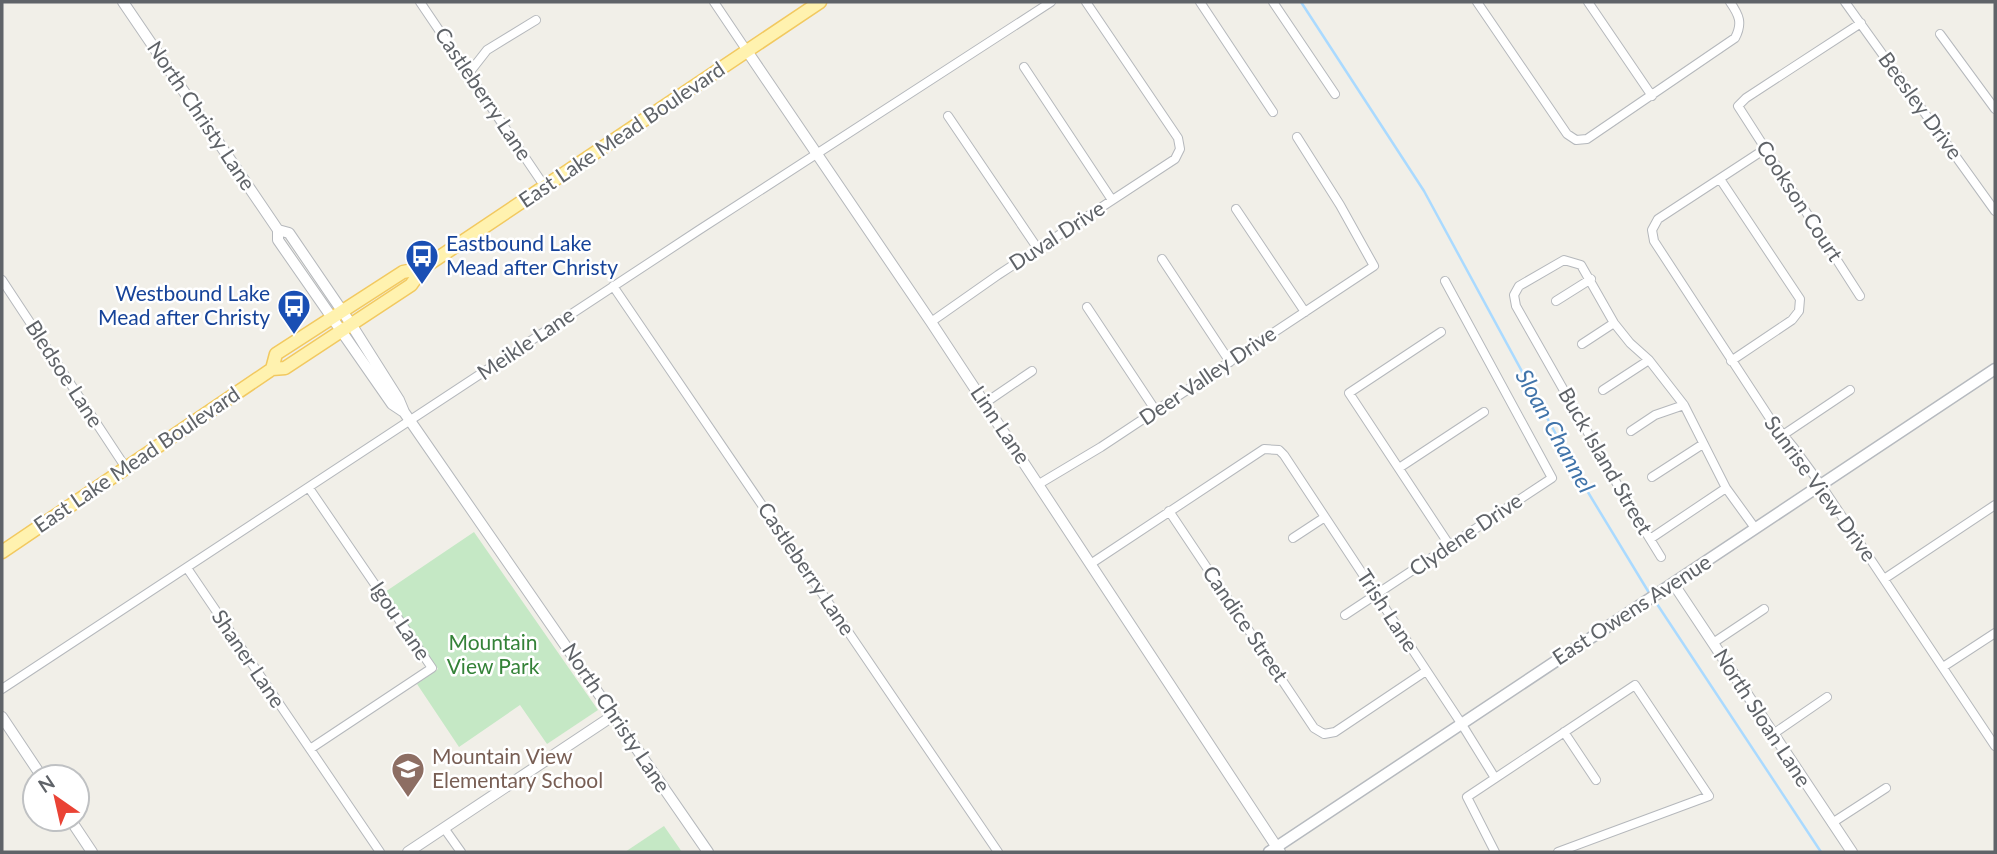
<svg xmlns="http://www.w3.org/2000/svg" width="1997" height="854" viewBox="0 0 1997 854" font-family="Lato,sans-serif">
	<style>
		.green { fill: #c5e8c5 }
		.lines { fill: none; stroke-linecap: round; stroke-linejoin: round }
		.stream { stroke: #aadaff; stroke-width: 2.5 }
		.minor-casing { stroke: #b5b8bc; stroke-width: 10 }
		.tertiary-casing { stroke: #b5b8bc; stroke-width: 12 }
		.secondary-casing { stroke: #b6babf; stroke-width: 13 }
		.primary-casing { stroke: #f2c960; stroke-width: 15 }
		.minor { stroke: #fff; stroke-width: 8 }
		.tertiary { stroke: #fff; stroke-width: 10 }
		.secondary { stroke: #fff; stroke-width: 10 }
		.primary { stroke: #fff2af; stroke-width: 12 }
		.labels { text-anchor: middle; stroke-width: 5; stroke-linejoin: round; paint-order: stroke }
		.street-label { font-size: 21px; fill: #5f6368; stroke: #fff }
		.transit-label { font-size: 21px; fill: #164399; stroke: #fff; text-anchor: start }
		.park-label { font-size: 21px; fill: #348238; stroke: #fff }
		.education-label { font-size: 21px; fill: #785e54; stroke: #fff; text-anchor: start }
		.water-label { font-size: 23px; font-style: italic; fill: #4174aa; stroke: #fff }
	</style>
	<rect width="100%" height="100%" fill="#f1efe8"/>
	<path class="green" d="M474 532 598 710 547 744 520 705 459 747 417 684 438 669 385 592Z
		M664 826 682 852H625Z"/>
	<g class="lines">
		<path class="stream" d="M1301 2 1424 191 1583 484 1651 596
			M1655 601 1821 852"/>
		<defs>
			<path id="minor" d="M420 2 545 187
				M714 2 747 51
				M1200 2 1273 112
				M1273 2 1335 94
				M1477 2 1567 134 1576 140 1587 139 1735 38C1743 23 1739 15 1730 2
				M1588 2 1652 96
				M1845 2 1995 211
				M1940 34 1995 109
				M1024 67 1112 200
				M469 73 487 50 536 20
				M948 116 1038 249
				M1765 149 1658 219 1652 230 1654 241 1771 420 1794 448 1821 485 1995 746
				M1720 179 1800 299 1799 311 1792 320 1731 361
				M1236 209 1305 312
				M1162 259 1230 362
				M2 280 126 468
				M613 286 998 852
				M1860 296 1738 106 1746 98 1861 23
				M1556 301 1591 279
				M1087 307 1156 411
				M931 322 998 275 1175 159 1180 149 1178 138 1086 2
				M1441 332 1349 393 1450 546
				M1582 344 1614 323
				M1603 390 1649 360
				M985 403 1032 371
				M1631 431 1655 415 1684 405
				M1783 435 1850 390
				M1399 468 1484 412
				M1652 477 1703 444
				M1039 484 1101 447 1374 266 1340 205 1297 137
				M309 488 432 668 310 749
				M1169 511 1314 728 1324 734 1335 732 1426 671
				M1293 538 1325 517
				M1650 539 1726 488
				M1661 557 1629 505 1516 306 1514 295 1519 286 1564 260 1581 265 1614 323 1630 343 1649 360 1684 405 1726 488 1755 528
				M1092 563 1264 449 1279 450 1284 455 1461 723 1495 778
				M187 568 380 852
				M1884 579 1995 505
				M1345 615 1552 478 1445 281
				M1713 643 1764 609
				M1943 667 1995 633
				M2 689 699 230 1051 2
				M1564 732 1596 780
				M1773 734 1827 697
				M1832 823 1886 788
				M444 828 461 852
				M1495 852 1467 797 1635 685 1709 796 1558 852"/>
			<path id="tertiary" d="M123 2 278 230V240L392 404 404 412
				M747 51 931 322 1280 852
				M278 230 289 233 351 324 399 400 404 412 708 852
				M1673 583 1852 852
				M2 717 42 777
				M70 819 92 852
				M408 852 614 715"/>
			<path id="secondary" d="M1269 852 1995 369"/>
			<path id="primary" d="M272 369 276 354 403 272 423 268
				M2 552 272 369 285 368 411 285 423 268 820 2"/>
		</defs>
		<use href="#minor" class="minor-casing"/>
		<use href="#tertiary" class="tertiary-casing"/>
		<use href="#secondary" class="secondary-casing"/>
		<use href="#primary" class="primary-casing"/>
		<use href="#minor" class="minor"/>
		<use href="#tertiary" class="tertiary"/>
		<use href="#secondary" class="secondary"/>
		<use href="#primary" class="primary"/>
	</g>
	<defs>
		<symbol id="bus-pin" viewBox="-11 -11 22 30"><path d="M0 17L-7.5 6A9.5 9.5 0 1 1 7.5 6Z" fill="#1a4fb4" stroke="#fff"/><path d="M-5-6H5V4H4V6H2V4H-2V6H-4V4H-5ZM-3.5-4V0h7V-4ZM-3.5 1.2v1.5H-2V1.2ZM2 1.2v1.5H3.5V1.2Z" fill="#fff"/></symbol>
		<symbol id="school-pin" viewBox="-11 -11 22 30"><path d="M0 17L-7.5 6A9.5 9.5 0 1 1 7.5 6Z" fill="#8d6e63" stroke="#fff"/><path d="M0-5L7-2L0 1L-7-2ZM-4 1L0 2.5L4 1V4Q0 6-4 4Z" fill="#fff"/></symbol>
	</defs>
	<g fill-rule="evenodd">
		<use href="#bus-pin" x="403" y="237" width="38" height="52"/>
		<use href="#bus-pin" x="275" y="287" width="38" height="52"/>
		<use href="#school-pin" x="389" y="750" width="38" height="52"/>
	</g>
	<g class="labels">
		<g class="street-label">
			<text transform="translate(483 94) rotate(56)" y="7">Castleberry Lane</text>
			<text transform="translate(1920 106) rotate(54)" y="7">Beesley Drive</text>
			<text transform="translate(201 116) rotate(56)" y="7">North Christy Lane</text>
			<text transform="translate(622 135) rotate(-34)" y="7">East Lake Mead Boulevard</text>
			<text transform="translate(1799 201) rotate(57)" y="7">Cookson Court</text>
			<text transform="translate(1057 236) rotate(-33)" y="7">Duval Drive</text>
			<text transform="translate(526 344) rotate(-34)" y="7">Meikle Lane</text>
			<text transform="translate(64 374) rotate(57)" y="7">Bledsoe Lane</text>
			<text transform="translate(1208 376) rotate(-34)" y="7">Deer Valley Drive</text>
			<text transform="translate(1000 425) rotate(56)" y="7">Linn Lane</text>
			<text transform="translate(137 460) rotate(-34)" y="7">East Lake Mead Boulevard</text>
			<text transform="translate(1605 461) rotate(60)" y="7">Buck Island Street</text>
			<text transform="translate(1820 489) rotate(54)" y="7">Sunrise View Drive</text>
			<text transform="translate(1466 535) rotate(-34)" y="7">Clydene Drive</text>
			<text transform="translate(806 569) rotate(56)" y="7">Castleberry Lane</text>
			<text transform="translate(1632 610) rotate(-33)" y="7">East Owens Avenue</text>
			<text transform="translate(1387 611) rotate(57)" y="7">Trish Lane</text>
			<text transform="translate(400 621) rotate(56)" y="7">Igou Lane</text>
			<text transform="translate(1245 624) rotate(56)" y="7">Candice Street</text>
			<text transform="translate(248 659) rotate(56)" y="7">Shaner Lane</text>
			<text transform="translate(616 718) rotate(56)" y="7">North Christy Lane</text>
			<text transform="translate(1762 718) rotate(57)" y="7">North Sloan Lane</text>
		</g>
		<g class="transit-label">
			<text x="446" y="251">Eastbound Lake<tspan x="446" dy="24">Mead after Christy</tspan></text>
			<text x="270" y="301" text-anchor="end">Westbound Lake<tspan x="270" dy="24">Mead after Christy</tspan></text>
		</g>
		<g class="park-label">
			<text x="493" y="650">Mountain<tspan x="493" dy="24">View Park</tspan></text>
		</g>
		<g class="education-label">
			<text x="432" y="764">Mountain View<tspan x="432" dy="24">Elementary School</tspan></text>
		</g>
		<g class="water-label">
			<text transform="translate(1555 431) rotate(61)" y="8">Sloan Channel</text>
		</g>
	</g>
	<rect width="1997" height="854" fill="none" stroke="#5f6368" stroke-width="7"/>
	<g transform="translate(56 798) rotate(326)"><circle r="33" fill="#ffffff" stroke="#bfc1c3" stroke-width="2"/>
	<path d="M0-5L12 26L0 18L-12 26Z" fill="#ea4335"/>
	<text y="-10" font-size="19" font-weight="bold" text-anchor="middle" fill="#5f6368">N</text>
	</g>
</svg>
